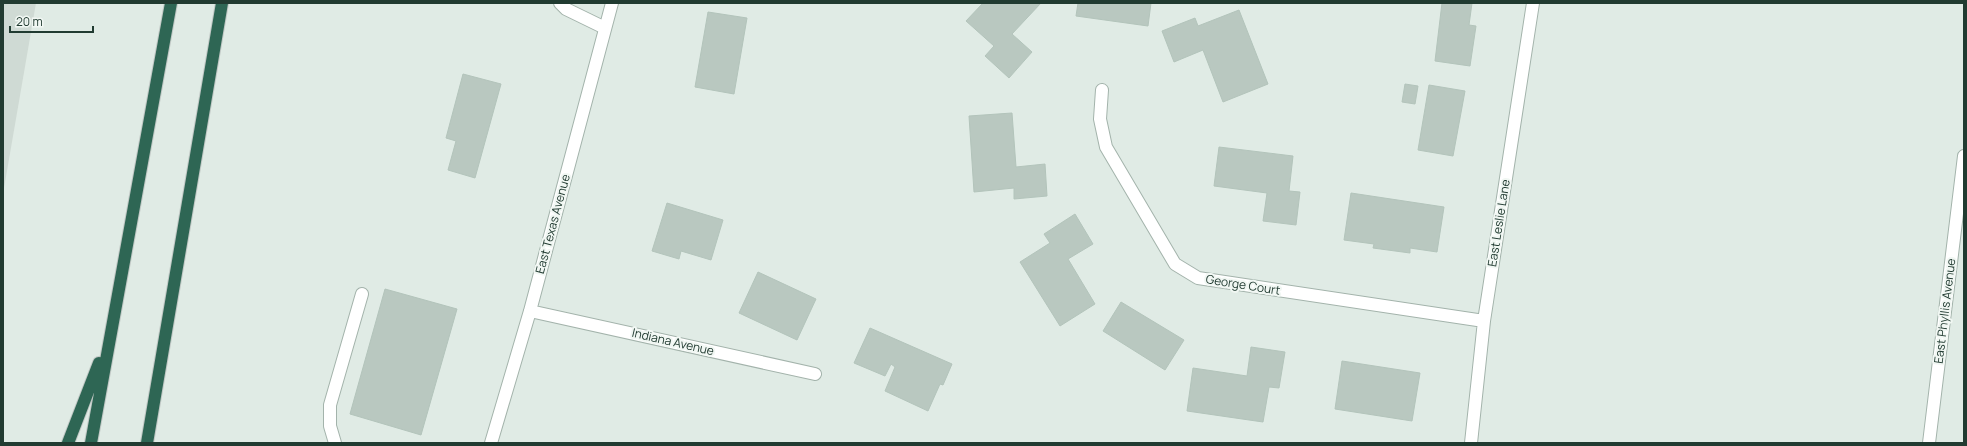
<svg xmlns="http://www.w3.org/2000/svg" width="1967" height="446" viewBox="0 0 1967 446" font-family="Manrope,sans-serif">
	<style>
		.built { fill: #cfdad4 }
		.building { fill: #b9c8c0; stroke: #b3c4bb }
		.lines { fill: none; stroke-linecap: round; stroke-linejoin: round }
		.minor-casing { stroke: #a3b3ab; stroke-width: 14 }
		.highway-casing { stroke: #c1c8c5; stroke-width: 14 }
		.minor { stroke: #fff; stroke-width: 12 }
		.highway { stroke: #2e6654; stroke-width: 12 }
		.labels { text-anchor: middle; stroke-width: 4; stroke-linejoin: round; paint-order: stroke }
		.street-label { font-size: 12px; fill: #213b31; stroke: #f1f7f3 }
	</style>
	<rect width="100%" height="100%" fill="#e0ebe5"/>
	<path class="built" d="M3 3H36L3 194Z"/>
	<path class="building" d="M983 3H1041L1012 34 1032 52 1009 78 985 56 994 46 966 21Z
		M1078 3H1151L1148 26 1076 16Z
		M1442 3H1472L1469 25 1476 26 1470 66 1435 61Z
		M1239 10 1268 84 1223 102 1203 50 1174 62 1162 31 1195 18 1198 26Z
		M708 12 747 18 734 94 695 87Z
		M463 74 501 84 475 178 448 170 456 141 446 138Z
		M1405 84 1418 86 1415 104 1402 102Z
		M1429 85 1465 91 1453 156 1418 150Z
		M1012 113 1016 167 1045 164 1047 196 1014 199V188L974 192 969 116Z
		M1219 147 1293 156 1289 191 1300 192 1296 225 1263 221 1267 193 1214 186Z
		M1351 193 1444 207 1437 252 1410 248V253L1373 248 1374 244 1344 240Z
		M667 203 723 220 711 260 681 251 679 259 652 251Z
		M1075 214 1093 244 1068 259 1095 304 1060 326 1020 262 1050 243 1044 234Z
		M758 272 816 299 797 340 739 313Z
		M385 289 457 309 421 435 350 414Z
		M1121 302 1184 340 1165 370 1103 331Z
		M870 328 952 364 943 385 940 384 928 411 885 391 895 367 891 364 885 376 854 363Z
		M1251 347 1285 352 1279 388 1269 387 1263 422 1187 411 1193 368 1247 376Z
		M1342 361 1420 373 1412 421 1335 409Z"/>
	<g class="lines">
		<defs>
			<path id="minor" d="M560 3 566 9 605 28
				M1102 90 1100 119 1106 147 1175 264 1198 278 1484 321
				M530 311 815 374
				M335 443 330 426V405L362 294
				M491 443 530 311 612 3
				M1471 443 1484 321 1533 3
				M1929 443 1964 156"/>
			<path id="highway" d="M68 443 99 363
				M91 443 171 3
				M147 443 222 3"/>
		</defs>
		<use href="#minor" class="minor-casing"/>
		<use href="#highway" class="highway-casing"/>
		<use href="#minor" class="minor"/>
		<use href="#highway" class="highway"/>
	</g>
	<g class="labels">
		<g class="street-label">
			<text transform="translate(1499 223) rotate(-81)" y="4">East Leslie Lane</text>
			<text transform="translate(553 224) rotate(-75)" y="4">East Texas Avenue</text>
			<text transform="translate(1243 285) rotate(9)" y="4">George Court</text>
			<text transform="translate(1945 311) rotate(-83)" y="4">East Phyllis Avenue</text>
			<text transform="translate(673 342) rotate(13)" y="4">Indiana Avenue</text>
		</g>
	</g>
	<rect width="1967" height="446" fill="none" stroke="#213b31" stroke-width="8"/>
	<path d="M10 26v6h83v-6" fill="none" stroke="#213b31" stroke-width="2"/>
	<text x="16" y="26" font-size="12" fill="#213b31" stroke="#f1f7f3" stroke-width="3" paint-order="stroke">20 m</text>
</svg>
